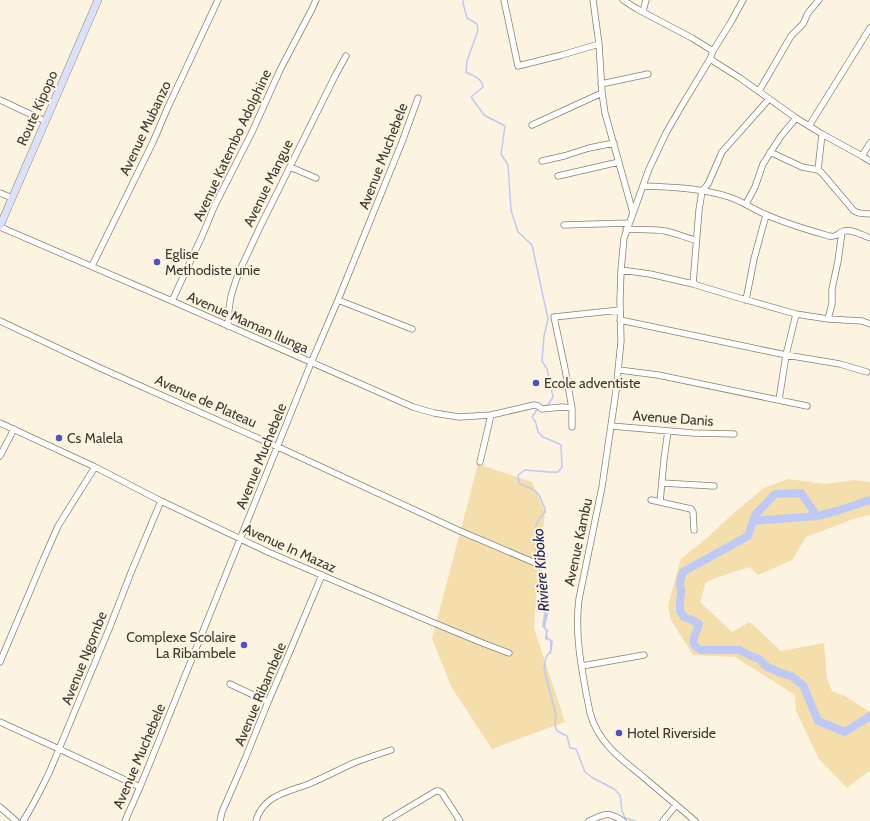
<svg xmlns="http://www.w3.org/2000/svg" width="870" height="821" viewBox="0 0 870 821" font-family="Cabin,sans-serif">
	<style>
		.green { fill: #f4deac }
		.water { fill: #bec9f6 }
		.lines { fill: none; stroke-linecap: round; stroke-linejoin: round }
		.stream { stroke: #bec9f6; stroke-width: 1.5 }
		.river { stroke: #bec9f6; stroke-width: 8 }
		.minor-casing { stroke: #898170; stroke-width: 7 }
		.secondary-casing { stroke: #898170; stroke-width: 8 }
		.minor { stroke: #fff; stroke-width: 5.5 }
		.secondary { stroke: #dbe1fa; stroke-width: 7 }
		.poi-dot { fill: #4953c8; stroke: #fcf3e0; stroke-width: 1.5 }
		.labels { text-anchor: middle; stroke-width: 4; stroke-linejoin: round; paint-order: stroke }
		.street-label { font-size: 14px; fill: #3d3a32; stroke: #fcf3e0 }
		.poi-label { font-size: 14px; fill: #3d3a32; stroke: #fcf3e0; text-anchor: start }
		.water-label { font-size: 15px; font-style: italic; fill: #1d2160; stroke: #fcf3e0 }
	</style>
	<rect width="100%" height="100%" fill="#fcf3e0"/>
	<path class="green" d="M478 464 532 482 545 512 538 573 534 628 565 722 492 749 452 688 432 639Z
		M788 479 825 484 854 480 870 482V515L853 519 806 537 792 560 758 575 750 567 727 574 706 582 700 602 732 632 750 622 781 651 824 643 827 678 832 691 845 696 870 712V770L847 788 819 759 796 711 795 695 735 657 693 655 671 620 668 605 674 583 681 559 708 537 735 512 764 488Z"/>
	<path class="water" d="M534 530C539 538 535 549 539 557L543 577 542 582 544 589 543 596 545 608 548 614 545 627 549 631 547 633 548 638 553 641 551 655 550 652V641L545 639 546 631 542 626 544 614 541 605V584L537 556 535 555V548Z"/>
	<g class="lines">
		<path class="stream" d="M463 0V3L467 18 477 24 478 30 467 61 466 72C473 76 482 78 483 87L471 97 484 115 505 126 501 154 508 165 511 210 518 232 532 245 548 319 544 336 542 361 547 369 553 397 548 405 545 406
			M535 531C536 522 539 519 545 512V508C542 504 542 500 539 495 536 489 525 487 519 483L518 475 525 470 549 472H558L562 467 561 445 555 442 543 437 538 432 536 423 532 417 536 411 539 408
			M551 651 546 657 544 669 556 715 555 725 557 731 567 736 570 748 576 749 585 772 593 778 614 789 620 795 622 811 625 818 635 821"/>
		<path class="river" d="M870 500 837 511 817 516 801 493 775 494 755 515 748 536 683 572 681 577 680 584 681 592 680 602V611L684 617 692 620 699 624C696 636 687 643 701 650H739L751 656 759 659 767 667 781 673 791 676 803 685 818 721 845 732 870 716
			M753 521 817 516"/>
		<defs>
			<path id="minor" d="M504 0 518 66 562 55 599 44
				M593 0 599 44 602 93 605 113 633 213
				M623 0 637 9 692 38 713 51
				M643 11 646 0
				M710 59 740 78 796 118 822 134 862 156 870 161
				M601 84 648 74
				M759 91 791 36 803 24 808 13 819 0
				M0 100 45 121
				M532 125 602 93
				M809 126 870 28
				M770 152 802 167 818 170 821 172 854 211 859 213 870 214
				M862 156 870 143
				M542 161 564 156 589 148 614 143
				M290 167 316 178
				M818 170 822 134
				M558 176 619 162
				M643 186C672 187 701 188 729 197 742 201 754 210 767 215 787 224 808 230 829 236 837 238 837 233 844 231 852 229 862 235 870 238
				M0 193 12 198
				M746 204 755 187 763 164 781 136 796 118
				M564 225 628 223
				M0 227 172 301 413 407 434 413 459 417 491 415 534 405 538 406 542 409 562 407 572 408
				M626 229C639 230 652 229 665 231 676 233 686 238 696 240
				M92 266 153 142 168 107 218 0
				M621 270 650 274 693 284 736 297 796 314 828 319 862 321 870 324
				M693 284 699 210 702 191 708 184 722 152 769 99
				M338 300 412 329
				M746 300 754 259 766 215
				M172 301 202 236 215 205 252 132 280 70 312 9 316 0
				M828 319 832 304V289L838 261 842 232
				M620 320 786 355 840 364 867 372
				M0 321 100 368 278 447 460 531 533 562
				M228 326 229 309 231 296 236 280 240 270 260 227 336 74 346 56
				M619 370 658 375 807 406
				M779 400 786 355 796 314
				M0 423 95 467 161 501 268 552 354 589 434 623 485 644 509 653
				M611 426 693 433 734 434
				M572 427V408L565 369 554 317 620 310
				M0 456 14 429
				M480 462 491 415
				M662 483 714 486
				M651 500 691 509 693 512 694 530
				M660 502 664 459 668 431
				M0 662 44 558 58 526 95 467
				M582 666 644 655
				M230 684 268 702
				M0 722 59 749 140 787
				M0 807 16 821
				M23 821C33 806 41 789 49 773L109 629 132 570 161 501
				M125 821 140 787 164 728 311 363 338 300 402 142 418 98
				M220 821 222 812 245 759 268 702 290 651 322 575
				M256 821C258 813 263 806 269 801 280 792 296 789 309 784 325 777 340 769 356 762 367 758 379 754 391 750
				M386 821 436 791H439L442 793 460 821
				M589 821C605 814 607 811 623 821
				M663 821 676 805
				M695 821C679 807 663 794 647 780 623 760 599 745 590 713 583 676 574 637 579 599L602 487 616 391 621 341 620 301 621 270 624 238 649 169 666 133 681 107 710 59 713 51 731 22 743 0"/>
			<path id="secondary" d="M0 226 98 0"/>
		</defs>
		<use href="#minor" class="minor-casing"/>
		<use href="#secondary" class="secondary-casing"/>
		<use href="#minor" class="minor"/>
		<use href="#secondary" class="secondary"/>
	</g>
	<g class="poi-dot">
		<circle cx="157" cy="262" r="4"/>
		<circle cx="536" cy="383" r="4"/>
		<circle cx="59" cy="438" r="4"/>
		<circle cx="244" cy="645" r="4"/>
		<circle cx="619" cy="733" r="4"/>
	</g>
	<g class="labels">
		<g class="street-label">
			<text transform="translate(37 108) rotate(-66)" y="5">Route Kipopo</text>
			<text transform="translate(145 128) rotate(-65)" y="5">Avenue Mubanzo</text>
			<text transform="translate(232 145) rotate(-65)" y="5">Avenue Katembo Adolphine</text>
			<text transform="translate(383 156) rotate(-69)" y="5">Avenue Muchebele</text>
			<text transform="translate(268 183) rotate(-64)" y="5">Avenue Mangue</text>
			<text transform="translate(248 322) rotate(24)" y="5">Avenue Maman Ilunga</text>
			<text transform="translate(206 401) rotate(24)" y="5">Avenue de Plateau</text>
			<text transform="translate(673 418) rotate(4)" y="5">Avenue Danis</text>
			<text transform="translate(261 456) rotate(-68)" y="5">Avenue Muchebele</text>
			<text transform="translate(578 542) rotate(-78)" y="5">Avenue Kambu</text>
			<text transform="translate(290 548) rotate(24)" y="5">Avenue In Mazaz</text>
			<text transform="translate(84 658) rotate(-68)" y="5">Avenue Ngombe</text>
			<text transform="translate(260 694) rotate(-67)" y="5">Avenue Ribambele</text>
			<text transform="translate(139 756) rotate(-67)" y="5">Avenue Muchebele</text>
		</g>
		<g class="poi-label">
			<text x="165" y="259">Eglise<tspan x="165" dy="16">Methodiste unie</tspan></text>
			<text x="544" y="388">Ecole adventiste</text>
			<text x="67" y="443">Cs Malela</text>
			<text x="236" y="642" text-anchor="end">Complexe Scolaire<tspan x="236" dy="16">La Ribambele</tspan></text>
			<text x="627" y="738">Hotel Riverside</text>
		</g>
		<g class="water-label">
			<text transform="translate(541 570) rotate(-94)" y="5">Rivière Kiboko</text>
		</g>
	</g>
</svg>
